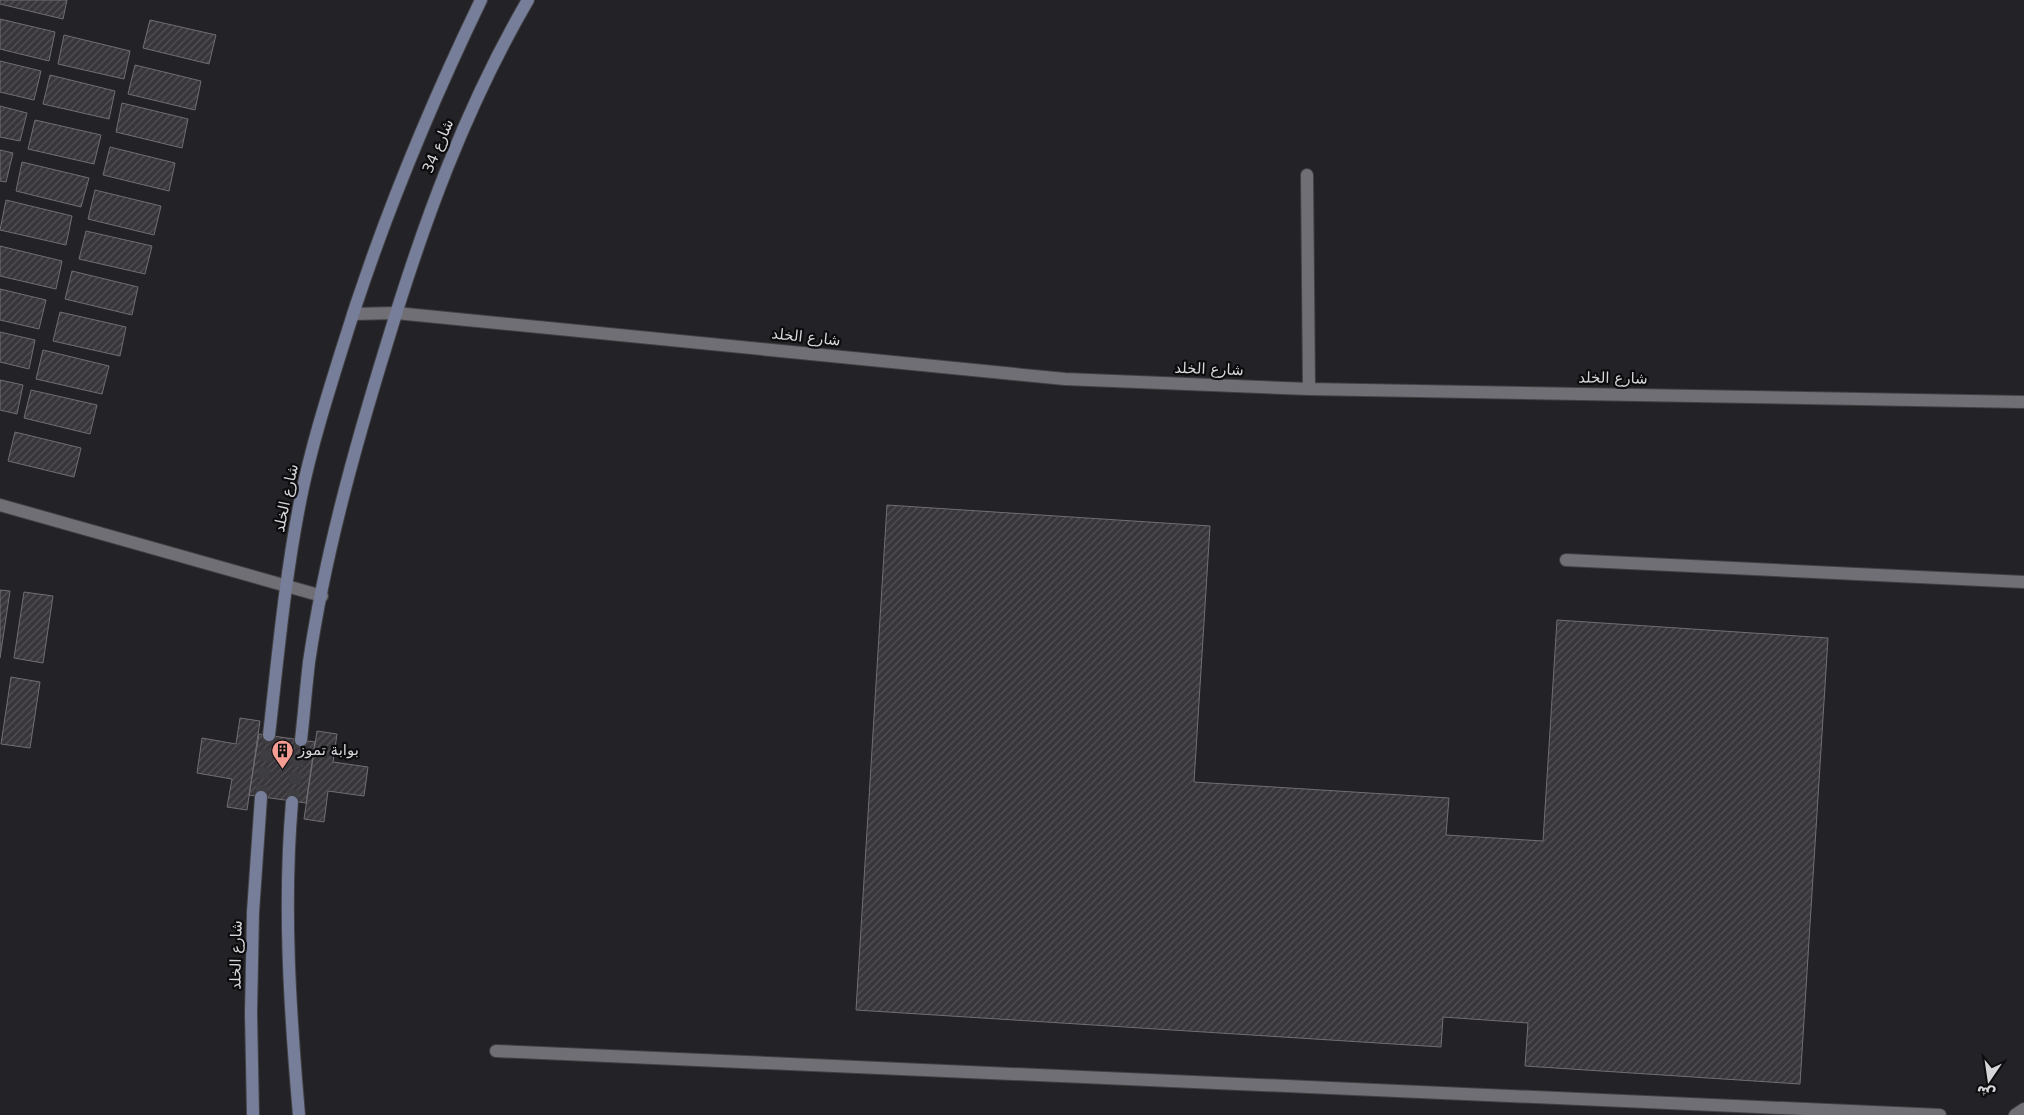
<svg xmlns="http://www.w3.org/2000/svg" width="2024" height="1115" viewBox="0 0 2024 1115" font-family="'DejaVu Sans',Vazirmatn,sans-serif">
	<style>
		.building { fill: url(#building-hatch); stroke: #716e73 }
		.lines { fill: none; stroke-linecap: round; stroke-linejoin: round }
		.secondary-tunnel { stroke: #3e3d42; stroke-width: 12; stroke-dasharray: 12 6; stroke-linecap: butt }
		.lane-casing { stroke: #414144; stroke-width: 14 }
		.street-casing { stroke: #414144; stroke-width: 14 }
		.secondary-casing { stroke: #414144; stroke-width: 14 }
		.lane { stroke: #6f6f75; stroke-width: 12 }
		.street { stroke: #6f6f75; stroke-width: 12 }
		.secondary { stroke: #777e99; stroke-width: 12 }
		.labels { text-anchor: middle; stroke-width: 4.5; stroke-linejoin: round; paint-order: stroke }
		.street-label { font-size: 15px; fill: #d6d6d9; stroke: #0c0c0e }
		.poi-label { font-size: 15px; fill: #d6d6d9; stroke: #0c0c0e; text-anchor: start }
	</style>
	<defs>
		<pattern id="building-hatch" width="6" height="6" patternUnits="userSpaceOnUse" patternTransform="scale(1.25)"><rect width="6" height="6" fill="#38363a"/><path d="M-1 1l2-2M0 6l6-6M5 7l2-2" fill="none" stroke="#545256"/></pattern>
	</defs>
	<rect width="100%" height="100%" fill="#232227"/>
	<path class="building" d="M0 0H67L63 19 0 4Z
		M0 19 55 32 49 61 0 49Z
		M150 20 216 35 209 64 143 48Z
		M64 35 130 51 124 79 58 64Z
		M0 61 41 71 34 100 0 92Z
		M135 65 201 81 195 110 128 94Z
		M50 75 115 91 109 119 43 104Z
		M122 103 188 119 182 148 116 132Z
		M0 106 27 113 20 141 0 137Z
		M35 120 101 135 94 164 28 149Z
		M110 147 175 163 169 191 103 175Z
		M0 150 13 153 6 182 0 181Z
		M22 162 89 178 81 207 16 191Z
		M95 190 161 206 154 235 88 219Z
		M6 200 72 216 66 245 0 230Z
		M86 231 152 246 145 274 79 259Z
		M0 246 62 261 56 289 0 276Z
		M72 271 138 287 132 315 65 299Z
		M0 289 46 300 39 329 0 320Z
		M60 312 126 327 120 356 53 341Z
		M0 332 35 340 29 369 0 362Z
		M43 350 109 366 102 394 36 379Z
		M0 380 23 385 17 414 0 410Z
		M31 390 97 405 90 434 24 418Z
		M15 432 81 448 74 477 8 461Z
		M887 505 1210 526 1194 782 1449 798 1446 835 1543 841 1557 620 1828 638 1800 1084 1525 1066 1528 1023 1443 1017 1441 1047 856 1010Z
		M0 590 10 591 0 658Z
		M24 592 53 596 43 663 14 658Z
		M11 677 40 682 30 748 1 744Z
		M240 718 260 721 247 810 227 807 232 779 197 773 202 738 236 744Z
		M317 731 337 734 333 762 368 767 364 796 328 791 324 822 304 819Z
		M259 734 315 742 306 803 249 795Z"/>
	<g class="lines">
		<path class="secondary-tunnel" d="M261 797 269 735
			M292 802 301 740"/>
		<defs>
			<path id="lane" d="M0 505 322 596
				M1566 560 2024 582
				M496 1051 1940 1115
				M2015 1115 2024 1109"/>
			<path id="street" d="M1307 175 1309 389
				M353 314 396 313 1065 379 1309 389 2024 402"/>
			<path id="secondary" d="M269 735C278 656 285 576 301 497 311 448 326 400 341 352 378 231 426 114 481 0
				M301 740C304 714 306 688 309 662 325 554 355 447 387 343 423 224 465 108 528 0
				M292 802C283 906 290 1011 299 1115
				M253 1115 251 1013 253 912 261 797"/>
		</defs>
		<use href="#lane" class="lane-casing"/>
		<use href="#street" class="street-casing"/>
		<use href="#secondary" class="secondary-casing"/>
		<use href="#lane" class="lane"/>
		<use href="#street" class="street"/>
		<use href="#secondary" class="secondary"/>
	</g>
	<defs>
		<symbol id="building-pin" viewBox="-11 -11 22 30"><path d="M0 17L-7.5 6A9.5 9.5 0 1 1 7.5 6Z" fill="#f59c93" stroke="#0c0c0e"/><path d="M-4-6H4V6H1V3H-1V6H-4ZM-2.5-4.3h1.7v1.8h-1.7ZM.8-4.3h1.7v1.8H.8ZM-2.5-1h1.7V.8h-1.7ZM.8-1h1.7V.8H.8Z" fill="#111"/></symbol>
	</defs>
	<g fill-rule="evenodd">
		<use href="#building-pin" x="270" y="738" width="25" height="34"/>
	</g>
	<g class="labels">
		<g class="street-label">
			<text transform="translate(438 146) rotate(-67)" y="5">شارع 34</text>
			<text transform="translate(806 337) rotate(6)" y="5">شارع الخلد</text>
			<text transform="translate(1209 369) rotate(2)" y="5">شارع الخلد</text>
			<text transform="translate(1613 378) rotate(1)" y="5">شارع الخلد</text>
			<text transform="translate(286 498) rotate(-78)" y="5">شارع الخلد</text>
			<text transform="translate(236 955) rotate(-89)" y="5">شارع الخلد</text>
		</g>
		<g class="poi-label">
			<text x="298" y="755">بوابة تموز</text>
		</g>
	</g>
	<g transform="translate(1989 1080) rotate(193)" stroke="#0c0c0e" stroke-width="4" paint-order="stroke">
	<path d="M0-4L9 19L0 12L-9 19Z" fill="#d6d6d9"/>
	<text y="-8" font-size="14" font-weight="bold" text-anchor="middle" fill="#d6d6d9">ش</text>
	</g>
</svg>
